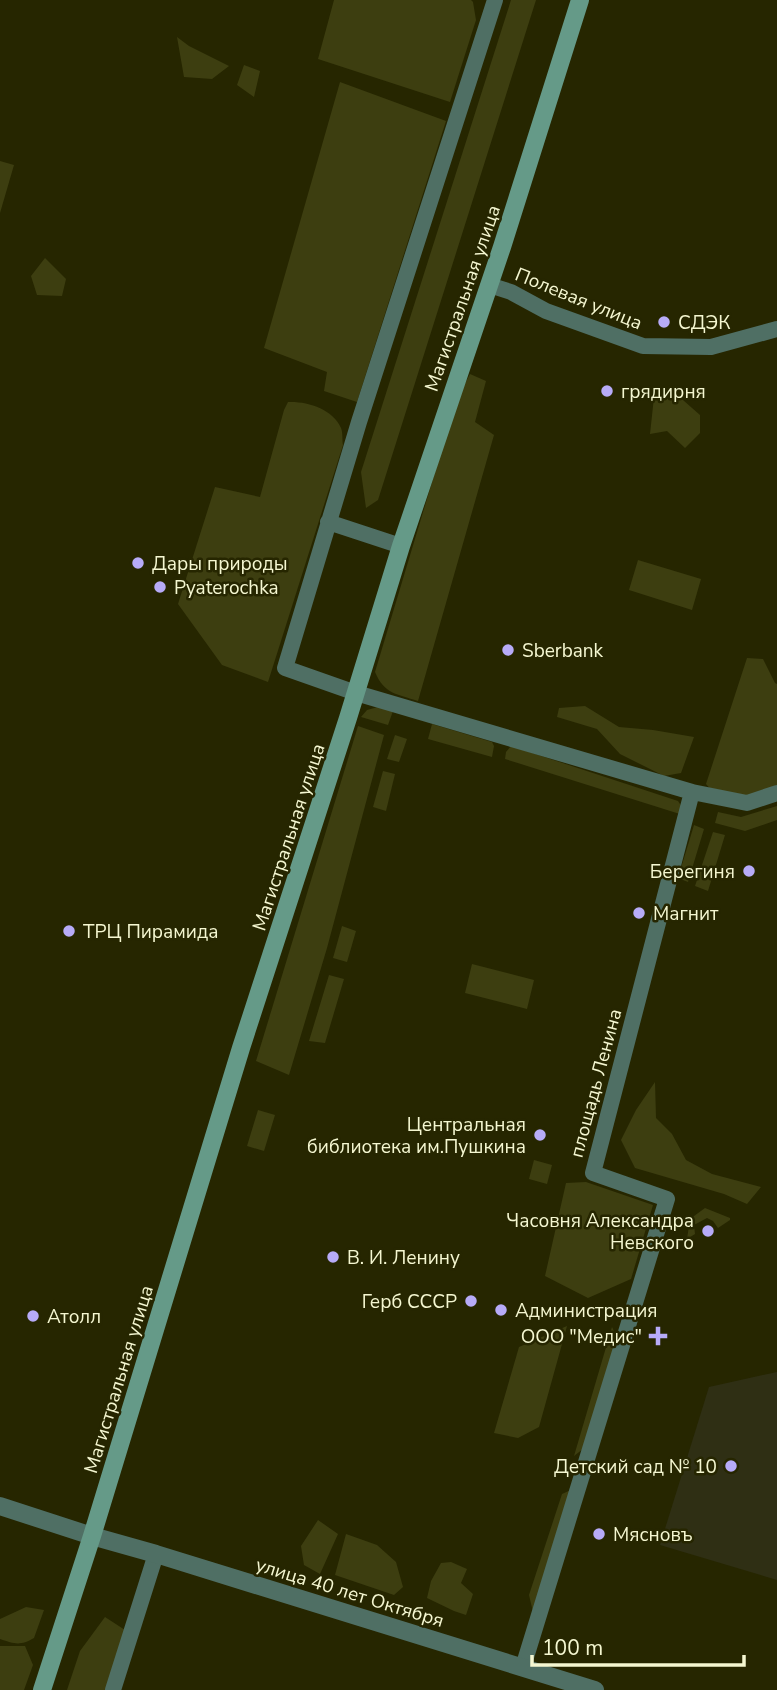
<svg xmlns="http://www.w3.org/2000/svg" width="777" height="1690" viewBox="0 0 777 1690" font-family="'Nunito Sans',sans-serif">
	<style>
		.built { fill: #2f2f14 }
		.green { fill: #3d3e10 }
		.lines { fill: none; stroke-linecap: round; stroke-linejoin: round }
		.minor { stroke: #4f6f64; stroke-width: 16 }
		.tertiary { stroke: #4f6f64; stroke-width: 18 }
		.secondary { stroke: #659a88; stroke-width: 18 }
		.poi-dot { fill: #b7abf8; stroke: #262600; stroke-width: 2.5 }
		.labels { text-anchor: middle; stroke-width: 5; stroke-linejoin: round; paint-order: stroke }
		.street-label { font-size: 19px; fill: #f5f7d1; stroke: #262600 }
		.poi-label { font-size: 19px; fill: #f5f7d1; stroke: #262600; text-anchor: start }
	</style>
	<rect width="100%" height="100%" fill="#262600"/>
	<path class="built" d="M777 1372V1580L660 1545 709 1387Z"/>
	<path class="green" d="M334 0H471L473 2 476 20 450 102 318 59Z
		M511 0H536L378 500 366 508 361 472Z
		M177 37 189 46 229 66 212 79 184 77Z
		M244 65 260 71 254 97 237 85Z
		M340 82 446 121 357 402 324 391 327 372 264 348Z
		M0 161 14 165 0 213Z
		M45 258 66 279 62 296 37 295 31 276Z
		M470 374 486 381 475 422 494 435 418 701C397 694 384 694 375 672L457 399Z
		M675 393 700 415V433L685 448 667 431 650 434 654 397Z
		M288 402C307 401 333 409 341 428 343 433 342 440 343 445L268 682 222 665 178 604 215 487 260 497 284 410Z
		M638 560 701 579 692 610 629 590Z
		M747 658 763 659 775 683 777 684V787L745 798 712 791 706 784Z
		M585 706 619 727 653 730 694 737 681 773 664 776 620 754 597 729 557 717 559 708Z
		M378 707 393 711 388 725 361 717 367 710Z
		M432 724 492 742 494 746 492 757 428 739Z
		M358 726 384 735 327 948 289 1075 256 1061Z
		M395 735 407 739 399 762 387 759Z
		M511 746 678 801 682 807 683 815 505 759 506 752Z
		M383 771 395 774 386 811 373 807Z
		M777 806V820L745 831 715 823 718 812 741 817Z
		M694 825 704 829 688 882 678 878Z
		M713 832 725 835 708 891 695 886Z
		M342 926 356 931 347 962 333 958Z
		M472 964 534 980 527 1009 465 993Z
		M329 975 344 979 325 1043 309 1041Z
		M655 1082 656 1118 672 1134 686 1160 712 1174 761 1187 747 1204 724 1194 635 1168 621 1140 636 1110Z
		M258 1110 275 1115 264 1151 247 1146Z
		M534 1160 552 1165 547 1184 529 1179Z
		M586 1182 653 1205 631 1279 588 1298 545 1276 566 1183Z
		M705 1208 730 1218V1220L718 1228 713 1221 707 1218 694 1225 695 1234 687 1239 690 1219Z
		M567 1326 539 1427 518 1438 494 1433 519 1347Z
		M612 1327 618 1340 588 1445 574 1456Z
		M573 1489 533 1612 529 1595 562 1494Z
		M318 1520 338 1534 320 1574 304 1565 301 1546Z
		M346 1534 377 1545 396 1562 403 1587 394 1595 335 1575Z
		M451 1562 467 1569 461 1583 473 1594 466 1615 454 1611 427 1598 431 1581 441 1563Z
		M26 1607 44 1610 34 1638C20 1646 15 1644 0 1639V1619Z
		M105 1617 125 1630 107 1690H67L80 1651Z
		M0 1646H25L33 1665 24 1690H0Z"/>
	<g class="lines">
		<path class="minor" d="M495 0 359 422 285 668 356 693 692 792 593 1173 667 1199 523 1667
			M489 285 511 292 546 311 643 346 711 347 777 329
			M328 522 401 546
			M692 792 747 803 777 793
			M113 1690 156 1554"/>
		<path class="tertiary" d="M0 1506 92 1536 156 1554 595 1690"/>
		<path class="secondary" d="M42 1690 92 1536 241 1048 348 718 401 546 502 247 580 0"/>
	</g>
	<g class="poi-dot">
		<circle cx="664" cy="322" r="7"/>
		<circle cx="607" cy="391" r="7"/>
		<circle cx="138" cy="563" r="7"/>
		<circle cx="160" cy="587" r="7"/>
		<circle cx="508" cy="650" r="7"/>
		<circle cx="749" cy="871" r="7"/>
		<circle cx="639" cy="913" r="7"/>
		<circle cx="69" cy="931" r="7"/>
		<circle cx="540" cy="1135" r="7"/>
		<circle cx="708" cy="1231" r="7"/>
		<circle cx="333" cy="1257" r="7"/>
		<circle cx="471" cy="1301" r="7"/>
		<circle cx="501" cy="1310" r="7"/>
		<circle cx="33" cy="1316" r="7"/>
		<path d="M654.5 1325.5h7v7h7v7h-7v7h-7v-7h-7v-7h7z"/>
		<circle cx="731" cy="1466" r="7"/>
		<circle cx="599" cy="1534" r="7"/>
	</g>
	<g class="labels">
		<g class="street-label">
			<text transform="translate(462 298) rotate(-71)" y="7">Магистральная улица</text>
			<text transform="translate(579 298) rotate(22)" y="7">Полевая улица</text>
			<text transform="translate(288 837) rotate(-72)" y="7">Магистральная улица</text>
			<text transform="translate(595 1083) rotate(-75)" y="7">площадь Ленина</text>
			<text transform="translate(118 1379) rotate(-73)" y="7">Магистральная улица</text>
			<text transform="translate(350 1592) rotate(17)" y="7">улица 40 лет Октября</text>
		</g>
		<g class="poi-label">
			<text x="678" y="329">СДЭК</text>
			<text x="621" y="398">грядирня</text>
			<text x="152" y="570">Дары природы</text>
			<text x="174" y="594">Pyaterochka</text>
			<text x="522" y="657">Sberbank</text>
			<text x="735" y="878" text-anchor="end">Берегиня</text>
			<text x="653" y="920">Магнит</text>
			<text x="83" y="938">ТРЦ Пирамида</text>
			<text x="526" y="1131" text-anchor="end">Центральная<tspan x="526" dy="22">библиотека им.Пушкина</tspan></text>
			<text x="694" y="1227" text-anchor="end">Часовня Александра<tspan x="694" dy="22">Невского</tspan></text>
			<text x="347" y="1264">В. И. Ленину</text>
			<text x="457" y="1308" text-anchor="end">Герб СССР</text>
			<text x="515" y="1317">Администрация</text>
			<text x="47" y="1323">Атолл</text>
			<text x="642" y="1343" text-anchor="end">ООО "Медис"</text>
			<text x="717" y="1473" text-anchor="end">Детский сад № 10</text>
			<text x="613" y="1541">Мясновъ</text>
		</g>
	</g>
	<path d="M532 1655v10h212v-10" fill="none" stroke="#f5f7d1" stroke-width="3.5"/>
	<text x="542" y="1655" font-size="21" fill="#f5f7d1" stroke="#262600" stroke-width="5" paint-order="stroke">100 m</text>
</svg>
